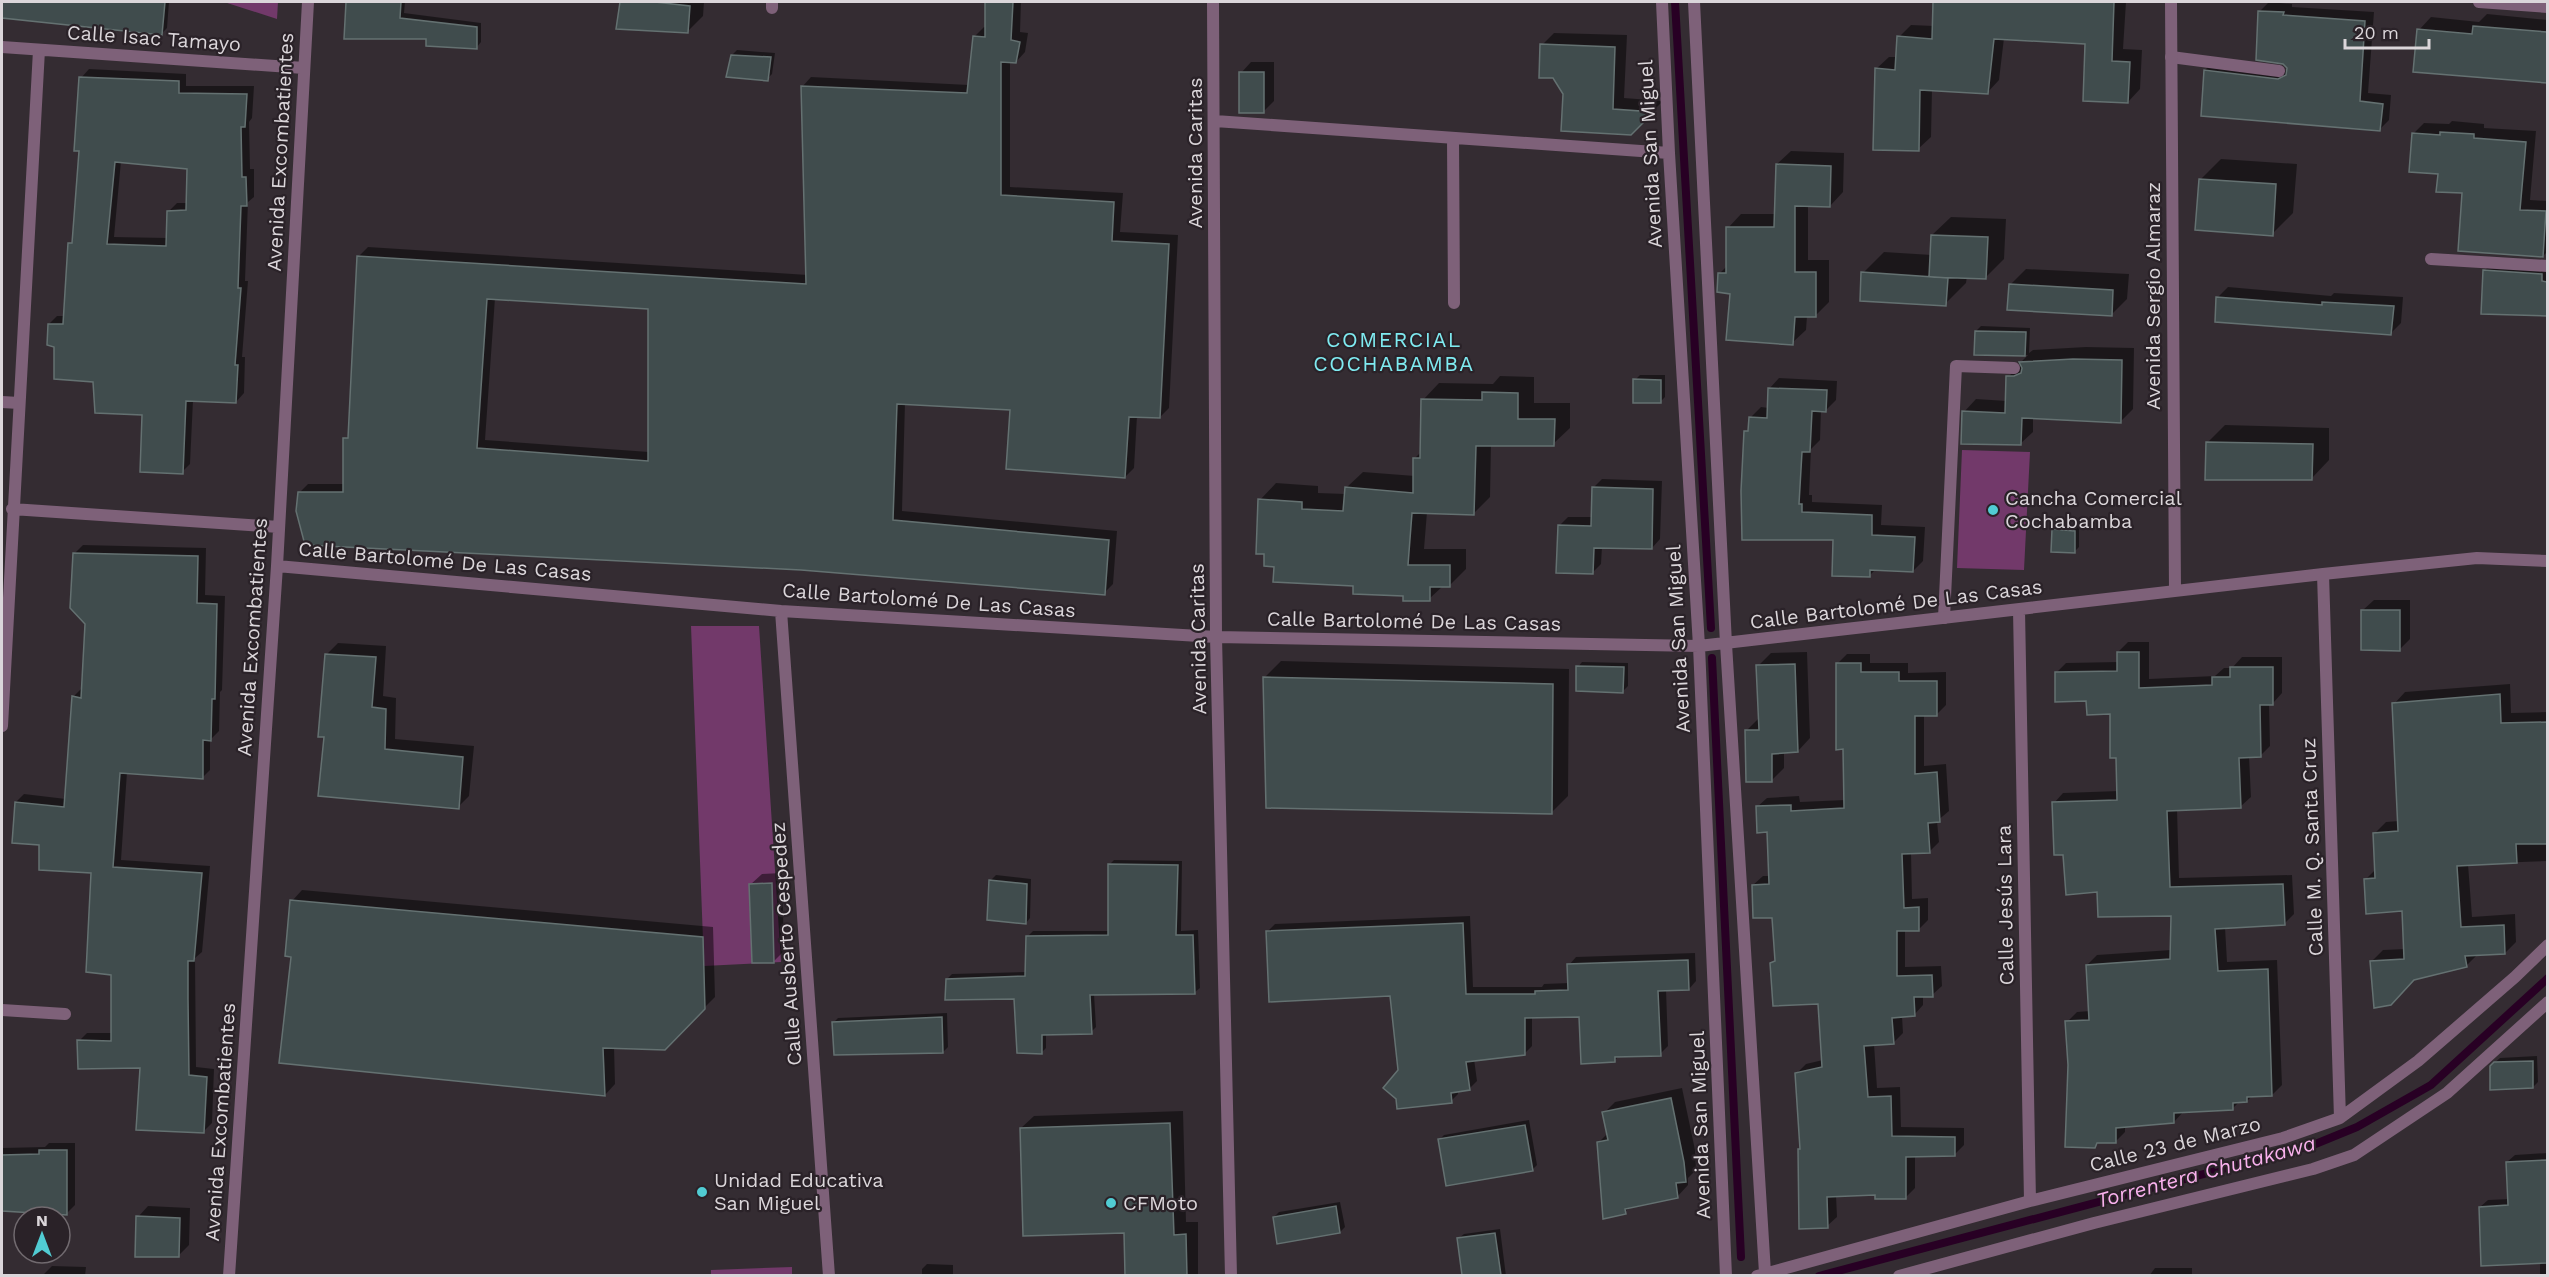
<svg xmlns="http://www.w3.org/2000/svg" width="2549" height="1277" viewBox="0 0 2549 1277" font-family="'Work Sans',sans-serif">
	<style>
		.green { fill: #72396a }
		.shadow { fill: #0007; fill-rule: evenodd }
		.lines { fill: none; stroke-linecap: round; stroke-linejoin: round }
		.stream { stroke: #280024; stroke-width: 8 }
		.building { fill: #404c4d; stroke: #647171; stroke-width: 1.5; fill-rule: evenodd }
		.lane { stroke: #7e6179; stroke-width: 12 }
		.street { stroke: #7e6179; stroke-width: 12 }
		.poi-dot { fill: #51ccd3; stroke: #2a2228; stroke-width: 2 }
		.labels { text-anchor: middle; stroke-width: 4.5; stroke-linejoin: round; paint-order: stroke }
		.street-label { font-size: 20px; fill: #dbd6da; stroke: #2a2228 }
		.poi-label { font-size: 20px; fill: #dbd6da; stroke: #2a2228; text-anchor: start }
		.neighbourhood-label { font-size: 21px; letter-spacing: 1.5px; fill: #7febf1; stroke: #2a2228 }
		.water-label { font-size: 21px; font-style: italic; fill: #f9b1ed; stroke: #2a2228 }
	</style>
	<rect width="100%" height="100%" fill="#342c32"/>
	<path class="green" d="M224 2H278L277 19Z
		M1962 450 2030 452 2024 570 1957 568Z
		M691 626H759L781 962 704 966Z
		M792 1267V1275H711V1270Z"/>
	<path class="shadow" d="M2 2H169L167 28 162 33 2 16Z
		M347 2H405L404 13 481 23V42L477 47 427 38H345Z
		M621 2H704L703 16 687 32 618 27Z
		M987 2H1021L1020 32 1028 33 1025 52 1016 62 1010 61V187L1123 193 1120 232 1178 235 1169 408 1160 417 1137 416 1134 468 1125 477 1012 409 905 403 902 511 1117 531 1113 584 1104 593 299 493 308 484H345V439L350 434 359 256 368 247 808 275 802 87 811 77 969 85 975 36 984 27 987 28ZM495 298 649 308V452L485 440Z
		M1934 2H2126L2123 49 2142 50 2140 89 2128 102 2087 42 2004 38 1999 80 1987 93 1932 89 1931 137 1918 149 1876 69 1889 57H1897L1899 37 1911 25 1934 26Z
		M2269 2 2292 4V7L2374 12 2368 93 2391 95 2389 120 2380 129 2205 70 2214 61 2288 71 2260 11Z
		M2487 14 2548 20V82L2415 71 2419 30 2431 17 2479 22Z
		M1554 33 1627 35 1624 98 1663 101 1631 133 1564 94 1542 45Z
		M737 50 775 53 772 74 767 79 732 55Z
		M1251 62H1274V101L1264 111 1241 73Z
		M89 69 186 74V86H254L252 118 249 122 250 169H254V197L248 202 245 281H248L242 357H245L244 393 236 402 193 400 190 464 182 472 144 413 94 381 55 345 49 324 57 316H65L70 244 74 240 81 149V78ZM121 161 189 168 188 203H177L168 212V238L114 237Z
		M2452 121 2484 124V128L2536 131 2530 200 2548 201V251L2543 256 2463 192 2413 134 2424 123 2449 124Z
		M1791 151 1844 153 1843 192 1830 206 1808 205V260H1829V302L1815 316H1807L1806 330 1792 343 1732 293 1719 274 1728 265V228L1741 214H1776L1777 164Z
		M2221 159 2297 164 2293 213 2272 234 2200 180Z
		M1951 217 2006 219 2004 259 1986 277 1967 276 1966 283 1945 304 1863 273 1884 252 1932 255V235Z
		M2495 260 2548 264V314L2483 313 2484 271Z
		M2026 269 2129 274 2127 299 2111 315 2010 285Z
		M2228 287 2331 296 2334 293 2403 297 2401 323 2391 333 2218 297Z
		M1981 326 2030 328 2029 353 2033 350 2086 347 2134 348 2133 409 2121 421 2033 417V432L2020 444 1964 412 1976 399 2007 401 2008 377 2022 364 2021 362 2028 355 1976 354V331Z
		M1640 375H1665V397L1660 402 1635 380Z
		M1500 376 1534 377V403H1570V428L1553 444H1491L1490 497 1473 514 1427 512 1424 549H1466V569L1449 586H1443L1429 599 1276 566 1260 500 1276 483 1318 486V493L1346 494V488L1363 472 1415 476V458L1421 452 1423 400 1439 383 1493 384Z
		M1779 378 1837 381 1836 400 1826 410H1821L1820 440 1811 449 1809 495H1812V502L1882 505 1881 525 1925 527 1923 561 1913 571 1876 569 1869 576 1835 539H1743L1746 432 1750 427V418L1761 407 1769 408V389Z
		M2225 425 2329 428V460L2312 478 2207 443Z
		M1602 479 1662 481 1660 539 1652 548 1602 547 1601 564 1592 573 1560 525 1568 517H1593V488Z
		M2059 525 2079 526V547L2074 552 2054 530Z
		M83 545 206 548 205 595 225 596 222 690 220 692 219 731 210 740V770L202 778 127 772 121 860 210 866 202 952 195 958 196 1067 214 1069 212 1123 204 1131 142 1066 79 1041 87 1033H113V974L93 871 41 843 16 802 24 794 66 799 74 696 82 688 87 624 75 553Z
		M2374 600H2410V639L2400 649 2363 610Z
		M2128 642H2149V679L2215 676 2224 668H2232L2242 657H2282V693L2273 703H2269L2270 746 2260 756H2249L2251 797 2241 806 2177 809 2179 878 2292 875 2294 914 2284 924 2225 927 2227 962 2277 960 2282 1085 2272 1095 2252 1096 2247 1101H2240L2233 1108 2183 1112 2174 1122 2125 1126V1132L2115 1142 2100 1141 2094 1147 2069 1065 2067 1022 2077 1012 2090 1011 2087 965 2097 955 2171 950 2172 914 2065 853 2054 803 2063 793 2119 791 2117 756 2111 713 2088 700 2056 673 2066 663 2118 662V652Z
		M338 643 386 646 383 696 396 698 395 739 474 746 469 796 458 807 325 736 326 655Z
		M1807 652 1810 738 1798 751 1784 752V768L1772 780 1746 731 1759 718 1758 666 1771 653Z
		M1847 654H1870V663H1908V673L1946 672V705L1936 715H1924V766L1946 764 1949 811 1937 821 1939 842 1929 852H1911L1912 899 1928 898V920L1919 929H1905V967L1941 966 1942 986 1932 995H1923V1005L1914 1015 1902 1016 1903 1033 1893 1043 1874 1044 1877 1088 1900 1087 1901 1127 1964 1128V1145L1954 1155H1915V1188L1905 1198 1876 1194 1836 1195 1837 1217 1827 1226 1799 1149 1801 1147 1796 1074 1806 1064 1823 1060 1819 1002 1772 963 1776 959 1774 916 1753 885 1763 876H1770L1768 830 1757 807 1767 798 1799 796 1800 802 1845 800V747L1838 663Z
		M1281 661 1569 669 1568 796 1552 812 1265 677Z
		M1582 662 1628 663V686L1623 691 1578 667Z
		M2510 684 2511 713 2548 712V861L2468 864 2472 917 2515 914 2516 942 2505 953 2478 954 2466 966 2372 961 2383 950 2405 949 2403 910 2366 879 2376 869 2375 833 2386 822 2399 821 2394 704 2405 692Z
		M1114 860 1182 861 1181 931 1198 930 1200 988 1195 992 1094 994 1096 1027 1091 1032 1046 1033V1048L1041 1053 1016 998 947 979 952 974 1027 972 1028 936 1033 931H1109V865Z
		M782 873 784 951 774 961 751 884 762 874Z
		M996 875 1031 879 1030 918 1026 923 991 880Z
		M302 890 713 927 715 997 664 1048 614 1046 615 1084 605 1095 293 955 292 901Z
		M1470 916 1473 987H1542L1544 984 1569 983V965L1576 957 1695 953 1696 981 1689 989H1666L1668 1046 1660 1054 1619 1056 1614 1061 1580 1015 1532 1016V1046L1525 1053 1474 1059 1477 1081 1469 1089 1458 1090V1094L1451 1101 1399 1070 1392 995 1267 932 1275 924Z
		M947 1013 948 1047 943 1052 833 1023 838 1018Z
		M2537 1056 2538 1082 2533 1087 2491 1066 2500 1058Z
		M1682 1088 1695 1150 1696 1170 1688 1178V1185L1677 1197 1631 1206 1625 1212 1598 1143 1608 1133 1604 1113 1615 1102Z
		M1183 1111 1186 1222H1198V1276H1127L1126 1231 1021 1128 1034 1116Z
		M1529 1120 1537 1165 1532 1170 1439 1140 1444 1135Z
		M49 1143H75V1205L67 1213 2 1209V1148L45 1147Z
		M2548 1153V1276H2540V1261L2480 1207 2488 1200 2509 1199 2507 1162 2515 1155Z
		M1340 1202 1345 1227 1340 1232 1274 1217 1279 1212Z
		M148 1206 190 1208 189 1245 178 1256 138 1217Z
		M1500 1229 1506 1276H1464L1459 1238 1464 1234Z
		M927 1264 953 1265V1276H922V1269Z
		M52 1266 86 1267 85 1276H42Z
		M2155 1268H2192V1276H2149Z"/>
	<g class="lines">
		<path class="stream" d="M1675 2 1711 628
			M1712 658 1741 1257
			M1819 1276 2313 1145 2357 1127 2431 1085 2548 978"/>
	</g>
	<path class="building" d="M2 2H165L162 35 2 18Z
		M346 2H401L400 18 477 27V49L426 46V39H344Z
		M620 2H655L690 6 688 33 616 29Z
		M985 2H1013L1011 40 1020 42 1016 63 1001 62V195L1114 202 1112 241 1169 244 1160 418 1129 417 1125 478 1006 469 1010 410 897 404 893 520 1109 540 1105 595 801 570 305 545 296 511 298 492H343V438H348L357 256 806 284 801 86 967 93 973 36 985 37ZM487 299 648 309V461L477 448Z
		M1933 2H2114L2112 61 2130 62 2128 103 2083 101 2085 44 1994 39 1988 94 1920 90 1919 151 1873 150 1875 68 1895 70 1897 36 1932 39Z
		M2258 11 2284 12 2283 15 2365 21 2360 101 2383 104 2380 131 2201 116 2204 70 2278 79 2286 75 2287 68 2283 64 2256 60Z
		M2473 26 2547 32V83L2413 72 2417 29 2472 34Z
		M1540 44 1615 47 1613 109 1654 112 1631 135 1561 131 1563 94 1553 78H1539Z
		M731 55 771 57 768 81 726 77Z
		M1239 72H1264V113H1239Z
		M79 77 179 81V93L247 94 245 127H241L242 177H246L247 206H241L238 288H241L235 365H238L236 403 186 401 183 474 140 472 142 415 95 413 93 382 54 379V347L47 345 48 324H63L68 243H72L79 151H74ZM115 162 187 169 186 210 167 211 166 246 107 244Z
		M2440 132 2474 134V138L2526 142 2520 210 2546 211 2543 257 2458 251 2462 193 2436 192 2438 174 2409 172 2412 133 2440 135Z
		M1776 164 1831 166 1830 207 1795 206V272H1816V317H1795L1793 345 1726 340 1730 294 1717 292 1718 273H1726V227H1774Z
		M2199 179 2276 184 2273 236 2195 230Z
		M1931 235 1988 237 1986 279 1929 277Z
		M2483 270 2542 274V281L2547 282V316L2481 314Z
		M1861 272 1948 278 1946 306 1860 301Z
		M2009 284 2113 290 2112 316 2007 310Z
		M2216 297 2322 305V302L2394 306 2391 335 2215 322Z
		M1975 331 2026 332 2025 356 1974 355Z
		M2073 359 2122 360 2121 423 2022 418 2021 445 1961 444 1962 411 2005 413 2006 376H2014L2021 373 2022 368 2019 362Z
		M1633 379 1661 380V403H1633Z
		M1768 388 1827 390 1826 412 1812 411 1810 452H1802L1799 504H1802V512L1872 515V535L1915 537 1913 572 1870 570V577L1832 576 1833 540H1742L1741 491 1744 431H1748L1749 417 1767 418Z
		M1482 392 1518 393V419H1555L1554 446H1476L1474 515 1412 513 1408 565H1450V587H1430V601H1403V596L1353 594V586L1273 582 1274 567 1264 566V554H1256L1258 499 1302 502V509L1343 511 1345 487 1413 493V458H1420L1421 399 1482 400Z
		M2206 442 2313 444 2312 480H2205Z
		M1592 487 1653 489 1652 549 1594 548 1593 574 1556 573 1558 525 1591 526Z
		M2052 529 2075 531V553L2051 552Z
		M73 553 198 556 197 603 217 604 215 699H212L211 741 203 740V779L120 773 113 867 202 873 194 961H188V999L189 1075 207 1077 204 1133 136 1130 140 1068 78 1069 77 1040 111 1041V975L86 972 91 873 39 870V845L12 843 15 802 64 807 72 696 81 698 85 624 70 608Z
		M2361 610H2400V651L2361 650Z
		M2117 652H2139V688L2212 685V677H2230V667H2273V705H2260L2261 757 2239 758 2241 808 2167 811 2170 887 2283 884 2285 925 2215 929 2218 971 2268 969 2272 1096 2247 1097V1102L2233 1103V1110L2174 1113V1123L2116 1128V1143H2097L2095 1148 2065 1147 2068 1065 2065 1021 2089 1020 2086 965 2170 959 2171 916 2098 917 2097 892 2066 895 2063 855H2054L2052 802 2117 800 2116 758H2110V714L2087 715 2086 701 2055 702V672L2117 671Z
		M325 654 376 657 372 707 386 709 385 749 463 757 459 809 318 796 324 737H318Z
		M1836 663H1861V672H1899V681H1937V716H1915V774L1937 772 1940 822 1928 823 1930 853 1902 854 1904 908 1919 907V931H1897V976L1932 975 1933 997H1914L1915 1016 1892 1018 1894 1044 1864 1046 1868 1097 1891 1096 1892 1136 1955 1137V1156L1906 1157V1199H1875V1195L1827 1197 1828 1228 1799 1229 1798 1149H1800L1795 1073 1822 1067 1818 1004 1773 1006 1770 963 1775 961 1772 918H1753L1752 885 1769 884 1767 832 1757 833 1756 806 1791 805V811L1844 808 1843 749 1836 750Z
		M1795 664 1798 752 1772 754V782H1746L1745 730H1759L1756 665Z
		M1576 666 1624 667 1623 693 1576 691Z
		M1263 677 1553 684 1552 814 1266 808Z
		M2500 694 2501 723 2547 722V844H2516L2517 863 2457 866 2461 927 2504 925 2505 954 2465 956 2467 967 2414 980 2391 1005 2374 1008 2370 961 2404 959 2402 911 2366 914 2364 879 2375 878 2373 833 2398 831 2392 703Z
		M1108 864 1178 865 1176 935H1193L1195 994 1090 995 1092 1034 1042 1035V1054L1017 1053 1014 999 945 1000 946 979 1025 976 1026 936 1108 935Z
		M989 880 1027 884 1026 924 987 920Z
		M772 883 774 963H752L749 884Z
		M290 900 703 937 705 1009 665 1050 603 1048 605 1096 279 1063 291 957 285 956Z
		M1463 923 1466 994H1535V991L1568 990 1567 964 1688 960 1689 990 1658 991 1661 1056 1615 1057V1062L1581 1064 1579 1017 1525 1018V1055L1466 1062 1470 1090 1451 1093 1452 1103 1397 1109 1396 1099 1383 1088 1398 1070 1390 996 1269 1002 1266 931Z
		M942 1017 943 1053 834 1055 832 1022Z
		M2533 1061V1088L2490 1090V1066L2494 1062Z
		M1671 1098 1684 1162 1686 1182 1676 1183 1678 1198 1625 1209 1626 1214 1603 1219 1597 1142 1608 1140 1602 1112Z
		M1170 1123 1174 1235 1186 1234 1187 1275H1125L1124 1233 1023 1236 1020 1128Z
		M1525 1125 1533 1171 1446 1186 1438 1139Z
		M39 1150H67V1215L2 1211V1155L39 1154Z
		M2547 1160V1263L2481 1266 2479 1207 2508 1205 2506 1162Z
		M1336 1206 1340 1233 1277 1244 1273 1217Z
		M136 1216 180 1218 179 1257H135Z
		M1495 1233 1501 1275H1462L1457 1238Z"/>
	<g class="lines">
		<path class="lane" d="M772 2V8
			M2479 2 2548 7
			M2171 57 2279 71
			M2431 259 2548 266
			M1944 618 1956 366 2014 368
			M2 1010 65 1014"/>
		<path class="street" d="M1213 2 1216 637 1231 1276
			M1662 2 1669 153 1699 646 1726 1276
			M1694 2 1726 644 1765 1273
			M2171 2 2175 590
			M2 47 304 68
			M1215 121 1669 153
			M1453 138 1454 303
			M2 402 19 403
			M12 509 279 527
			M277 566 781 611 1216 637 1699 646 2323 574 2477 558 2548 561
			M2323 574 2340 1118
			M2019 610 2030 1201
			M781 611 829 1276
			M2 726 39 50
			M229 1276 277 566 308 2
			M1757 1276 2030 1201 2283 1138 2340 1118 2418 1061 2515 977 2548 945
			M1899 1276 2094 1223 2313 1169 2354 1155 2447 1093 2548 1002"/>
	</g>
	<g class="poi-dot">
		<circle cx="1993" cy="510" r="6"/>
		<circle cx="702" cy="1192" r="6"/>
		<circle cx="1111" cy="1203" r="6"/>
	</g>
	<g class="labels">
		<g class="street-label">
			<text transform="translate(154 38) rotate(4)" y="7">Calle Isac Tamayo</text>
			<text transform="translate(280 152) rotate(-87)" y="7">Avenida Excombatientes</text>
			<text transform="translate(1195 153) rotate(-90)" y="7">Avenida Caritas</text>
			<text transform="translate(1650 154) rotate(-93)" y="7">Avenida San Miguel</text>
			<text transform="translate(2153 296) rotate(-90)" y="7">Avenida Sergio Almaraz</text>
			<text transform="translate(445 561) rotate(5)" y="7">Calle Bartolomé De Las Casas</text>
			<text transform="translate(929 600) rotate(4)" y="7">Calle Bartolomé De Las Casas</text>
			<text transform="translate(1896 604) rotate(-7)" y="7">Calle Bartolomé De Las Casas</text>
			<text transform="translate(1414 621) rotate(1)" y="7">Calle Bartolomé De Las Casas</text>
			<text transform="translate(252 637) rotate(-86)" y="7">Avenida Excombatientes</text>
			<text transform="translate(1198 639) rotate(-91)" y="7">Avenida Caritas</text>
			<text transform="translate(1678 639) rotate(-93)" y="7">Avenida San Miguel</text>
			<text transform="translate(2312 847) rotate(-92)" y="7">Calle M. Q. Santa Cruz</text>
			<text transform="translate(2005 905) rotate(-91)" y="7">Calle Jesús Lara</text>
			<text transform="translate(786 944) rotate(-94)" y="7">Calle Ausberto Cespedez</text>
			<text transform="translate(220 1122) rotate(-86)" y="7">Avenida Excombatientes</text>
			<text transform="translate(1700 1125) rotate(-92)" y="7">Avenida San Miguel</text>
			<text transform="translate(2175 1144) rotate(-14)" y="7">Calle 23 de Marzo</text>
		</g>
		<g class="poi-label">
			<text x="2005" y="505">Cancha Comercial<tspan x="2005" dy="23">Cochabamba</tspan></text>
			<text x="714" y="1187">Unidad Educativa<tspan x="714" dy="23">San Miguel</tspan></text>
			<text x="1123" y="1210">CFMoto</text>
		</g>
		<g class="neighbourhood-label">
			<text x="1394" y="347">COMERCIAL<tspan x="1394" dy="24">COCHABAMBA</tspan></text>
		</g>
		<g class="water-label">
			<text transform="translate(2206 1172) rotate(-15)" y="7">Torrentera Chutakawa</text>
		</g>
	</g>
	<rect width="2549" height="1277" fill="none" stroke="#dbd6da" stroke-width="6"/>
	<g transform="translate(42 1235)"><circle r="28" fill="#2a2228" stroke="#716a6f" stroke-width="1.5"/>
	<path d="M0-4.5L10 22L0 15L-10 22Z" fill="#51ccd3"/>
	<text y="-9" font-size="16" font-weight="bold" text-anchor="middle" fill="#dbd6da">N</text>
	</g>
	<path d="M2345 39v9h84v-9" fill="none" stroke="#dbd6da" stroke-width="3"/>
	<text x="2354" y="39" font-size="18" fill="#dbd6da" stroke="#2a2228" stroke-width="4.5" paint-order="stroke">20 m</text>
</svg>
